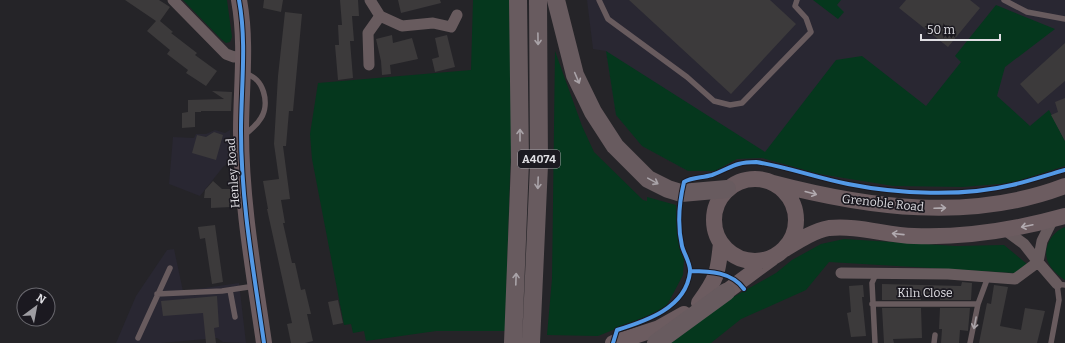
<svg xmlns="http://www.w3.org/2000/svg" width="1065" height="343" viewBox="0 0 1065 343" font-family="Bitter,serif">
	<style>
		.built { fill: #292732 }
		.green { fill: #05371d }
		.building { fill: #3c3a3b }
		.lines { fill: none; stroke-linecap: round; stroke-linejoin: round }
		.lane { stroke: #685b5e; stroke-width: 5.5 }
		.street { stroke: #685b5e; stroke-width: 11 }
		.secondary { stroke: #6c5c60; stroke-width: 16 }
		.primary { stroke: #685b5f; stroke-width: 18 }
		.cycleway-casing { stroke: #1b1920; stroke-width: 6 }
		.cycleway { stroke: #5399e6; stroke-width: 4 }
		.oneway { stroke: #a9a3a8 }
		.oneway2 { stroke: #b1aaaf }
		.oneway3 { stroke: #a9a3a7 }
		.labels { text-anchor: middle; stroke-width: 3.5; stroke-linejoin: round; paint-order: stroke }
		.shield { fill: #1b1920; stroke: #a4a3a8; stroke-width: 1 }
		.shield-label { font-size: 11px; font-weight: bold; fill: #dfdee3 }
		.street-label { font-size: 12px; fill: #dfdee3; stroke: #1b1920 }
	</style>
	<rect width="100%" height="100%" fill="#252428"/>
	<path class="built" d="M587 0H1065V166L1012 183 963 187 893 186 819 174 762 158 737 159 715 171H688L642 146 616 115 606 51 593 49Z
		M215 130 225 133 230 130V162L223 167 200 196 169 184 173 137 194 138 196 134H206Z
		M174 249 183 291 239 283 246 343 223 342 217 338 161 343H116L136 296 167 250Z"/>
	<path class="green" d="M183 0H227L232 37 230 42 226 43 221 39Z
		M473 0H509L512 115 505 331H436L366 341 364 331 353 333 351 324 344 325 312 159 310 134 318 83 471 70Z
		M813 0H841L837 5 844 12 838 19Z
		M996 5 1055 29 1005 67 997 96 1030 126 1049 110 1065 141V166L1012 183 963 187 893 186 819 174 762 158 737 159 715 171H688L642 146 616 115 606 51 765 152 836 60 862 56 926 106 961 62 955 56Z
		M555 51 582 126 594 152 643 200 647 201V197L676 205 680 251 684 259 683 275 665 309 598 336 547 335 552 279Z
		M1065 227V280C1060 277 1052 270 1049 264 1041 250 1051 232 1065 227Z
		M844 239 956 246 1004 245 1027 264 1015 273 829 262 806 290 741 319 711 343H671L728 300 776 273 792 260 821 244Z"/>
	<path class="building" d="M125 0H159L170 7 160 21 173 32 171 33 197 53 195 55 217 71 206 86 186 73 188 70 167 54 170 50 147 31 156 21Z
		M264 0H283L281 12 263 8Z
		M340 0H358L359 16H352L354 41H350L353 78 338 80 335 45H339L338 25H342Z
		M398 0H440L441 3 401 13Z
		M629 0H770L796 24 731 94Z
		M906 0H970L980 8 948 47 899 8Z
		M285 12 302 14 293 111H289L286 146H283L290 199 281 200 285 223H283L292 263H295L301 290 305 289 311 314H307L313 341 305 343H291L287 324 292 323 267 209H268L263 181 279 179 274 144 278 76Z
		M392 35 393 43 412 38 418 59 390 65 391 74 382 75 381 61 376 39Z
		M447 35 455 67 435 72 432 59 439 57 435 38Z
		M1065 43V81L1038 104 1020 84Z
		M212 91 232 92 231 111H201V112H195V127L182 128V113L188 112V100L224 99Z
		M1065 98V141L1051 115 1058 112 1055 102Z
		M214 132 223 135 216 160 192 153 197 135 206 137Z
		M213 181 222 189H230L231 207 211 208V198H204L205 190Z
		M215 225 223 282 212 284 205 238 200 239 198 227Z
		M962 282 972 283 971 300H940V297L921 296V300H882V284L961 286Z
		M863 285 864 297H862L866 336 851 337 847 313 851 312 849 286Z
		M994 285 1008 287 1000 326 1021 330 1025 308 1045 311 1037 343H979L987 303 991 304Z
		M217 296 219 327 214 328 216 343H206L203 313 163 316 161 301Z
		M338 300 343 323 333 325 328 302Z
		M882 308H921L922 338 893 339 894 343H884Z
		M940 308H970L968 331 960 330 959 343H941L942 329H939Z"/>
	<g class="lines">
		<path class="lane" d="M599 0 608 19 687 77 714 101 730 105 742 103 811 32 806 18 795 6 797 0
			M1004 0 1027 12 1065 19
			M242 131 248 132C253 128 258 123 261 118 270 104 264 77 245 74
			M230 290 235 317
			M157 294 222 291 255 286
			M872 304H978
			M138 338 170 268
			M875 343 872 283 876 274
			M934 343 935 335
			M970 343 978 304 988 277
			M1051 343 1059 300 1057 284 1065 285"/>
		<path class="street" d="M173 0 226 54 234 57 243 56
			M370 0 380 16 402 26 433 23 451 27 457 15
			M369 65 368 33 380 16
			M1005 230 1024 244 1038 262
			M1038 262 1042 241 1053 219
			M841 273 948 274 1015 279 1038 262 1057 284"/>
		<path class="secondary" d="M239 0C247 43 241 88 241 131 241 202 254 273 264 343
			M714 220a41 41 0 1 1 82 0a41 41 0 1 1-82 0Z
			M773 183C868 208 971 222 1065 186
			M785 249C798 241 813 231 829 228 857 225 886 235 914 236 966 238 1015 230 1065 216
			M715 297 726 292 772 258
			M699 303C717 278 718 274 721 243
			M613 343 659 328 684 314"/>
		<path class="primary" d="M556 0 575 75 593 112 615 146 648 179 668 189 681 193 727 189
			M513 343 520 162 518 0
			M531 343 539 165 538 0
			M656 343 726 292"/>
		<defs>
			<path id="cycleway" d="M239 0C247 43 241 88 241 131 241 202 254 273 264 343
				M690 271C710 271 732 272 744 289
				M613 343 617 330C646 321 686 308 690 272 691 264 684 254 682 246 677 224 679 203 684 182 692 177 702 178 712 175 731 168 734 162 756 162 788 167 817 178 848 184 898 194 963 197 1012 185 1030 181 1047 175 1065 170"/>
		</defs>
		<use href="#cycleway" class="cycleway-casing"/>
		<use href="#cycleway" class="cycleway"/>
	</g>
	<defs><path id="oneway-shaft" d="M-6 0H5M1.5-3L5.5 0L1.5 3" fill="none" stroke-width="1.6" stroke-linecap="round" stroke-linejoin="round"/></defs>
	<g class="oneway">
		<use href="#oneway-shaft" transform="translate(538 39) rotate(89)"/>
		<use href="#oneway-shaft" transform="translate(577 78) rotate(67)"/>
		<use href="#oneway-shaft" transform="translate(520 135) rotate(-90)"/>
		<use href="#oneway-shaft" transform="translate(653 181) rotate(29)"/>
		<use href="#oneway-shaft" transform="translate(538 183) rotate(92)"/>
		<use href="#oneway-shaft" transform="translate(516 279) rotate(-88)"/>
	</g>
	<g class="oneway2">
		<use href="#oneway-shaft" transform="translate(811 193) rotate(15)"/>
		<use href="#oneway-shaft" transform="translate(940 208) rotate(-2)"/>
		<use href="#oneway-shaft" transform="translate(1027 226) rotate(168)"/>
		<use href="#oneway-shaft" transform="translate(898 234) rotate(-174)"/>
	</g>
	<use class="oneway3" href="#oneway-shaft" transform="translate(975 323) rotate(101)"/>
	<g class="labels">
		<rect class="shield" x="518" y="150" width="42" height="18" rx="3"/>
		<g class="shield-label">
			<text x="539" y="163">A4074</text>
		</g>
		<g class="street-label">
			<text transform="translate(233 173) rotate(-94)" y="4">Henley Road</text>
			<text transform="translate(883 203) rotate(6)" y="4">Grenoble Road</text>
			<text x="925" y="297">Kiln Close</text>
		</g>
	</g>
	<g transform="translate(36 307) rotate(32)"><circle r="19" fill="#1b1920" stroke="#69686e"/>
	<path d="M0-3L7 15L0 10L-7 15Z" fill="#9e9da2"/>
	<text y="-6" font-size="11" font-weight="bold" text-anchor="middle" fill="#dfdee3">N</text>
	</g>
	<path d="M921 34v6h79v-6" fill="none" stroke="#dfdee3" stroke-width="2"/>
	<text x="927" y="34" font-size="12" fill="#dfdee3" stroke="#1b1920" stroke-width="3" paint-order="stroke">50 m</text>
</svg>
